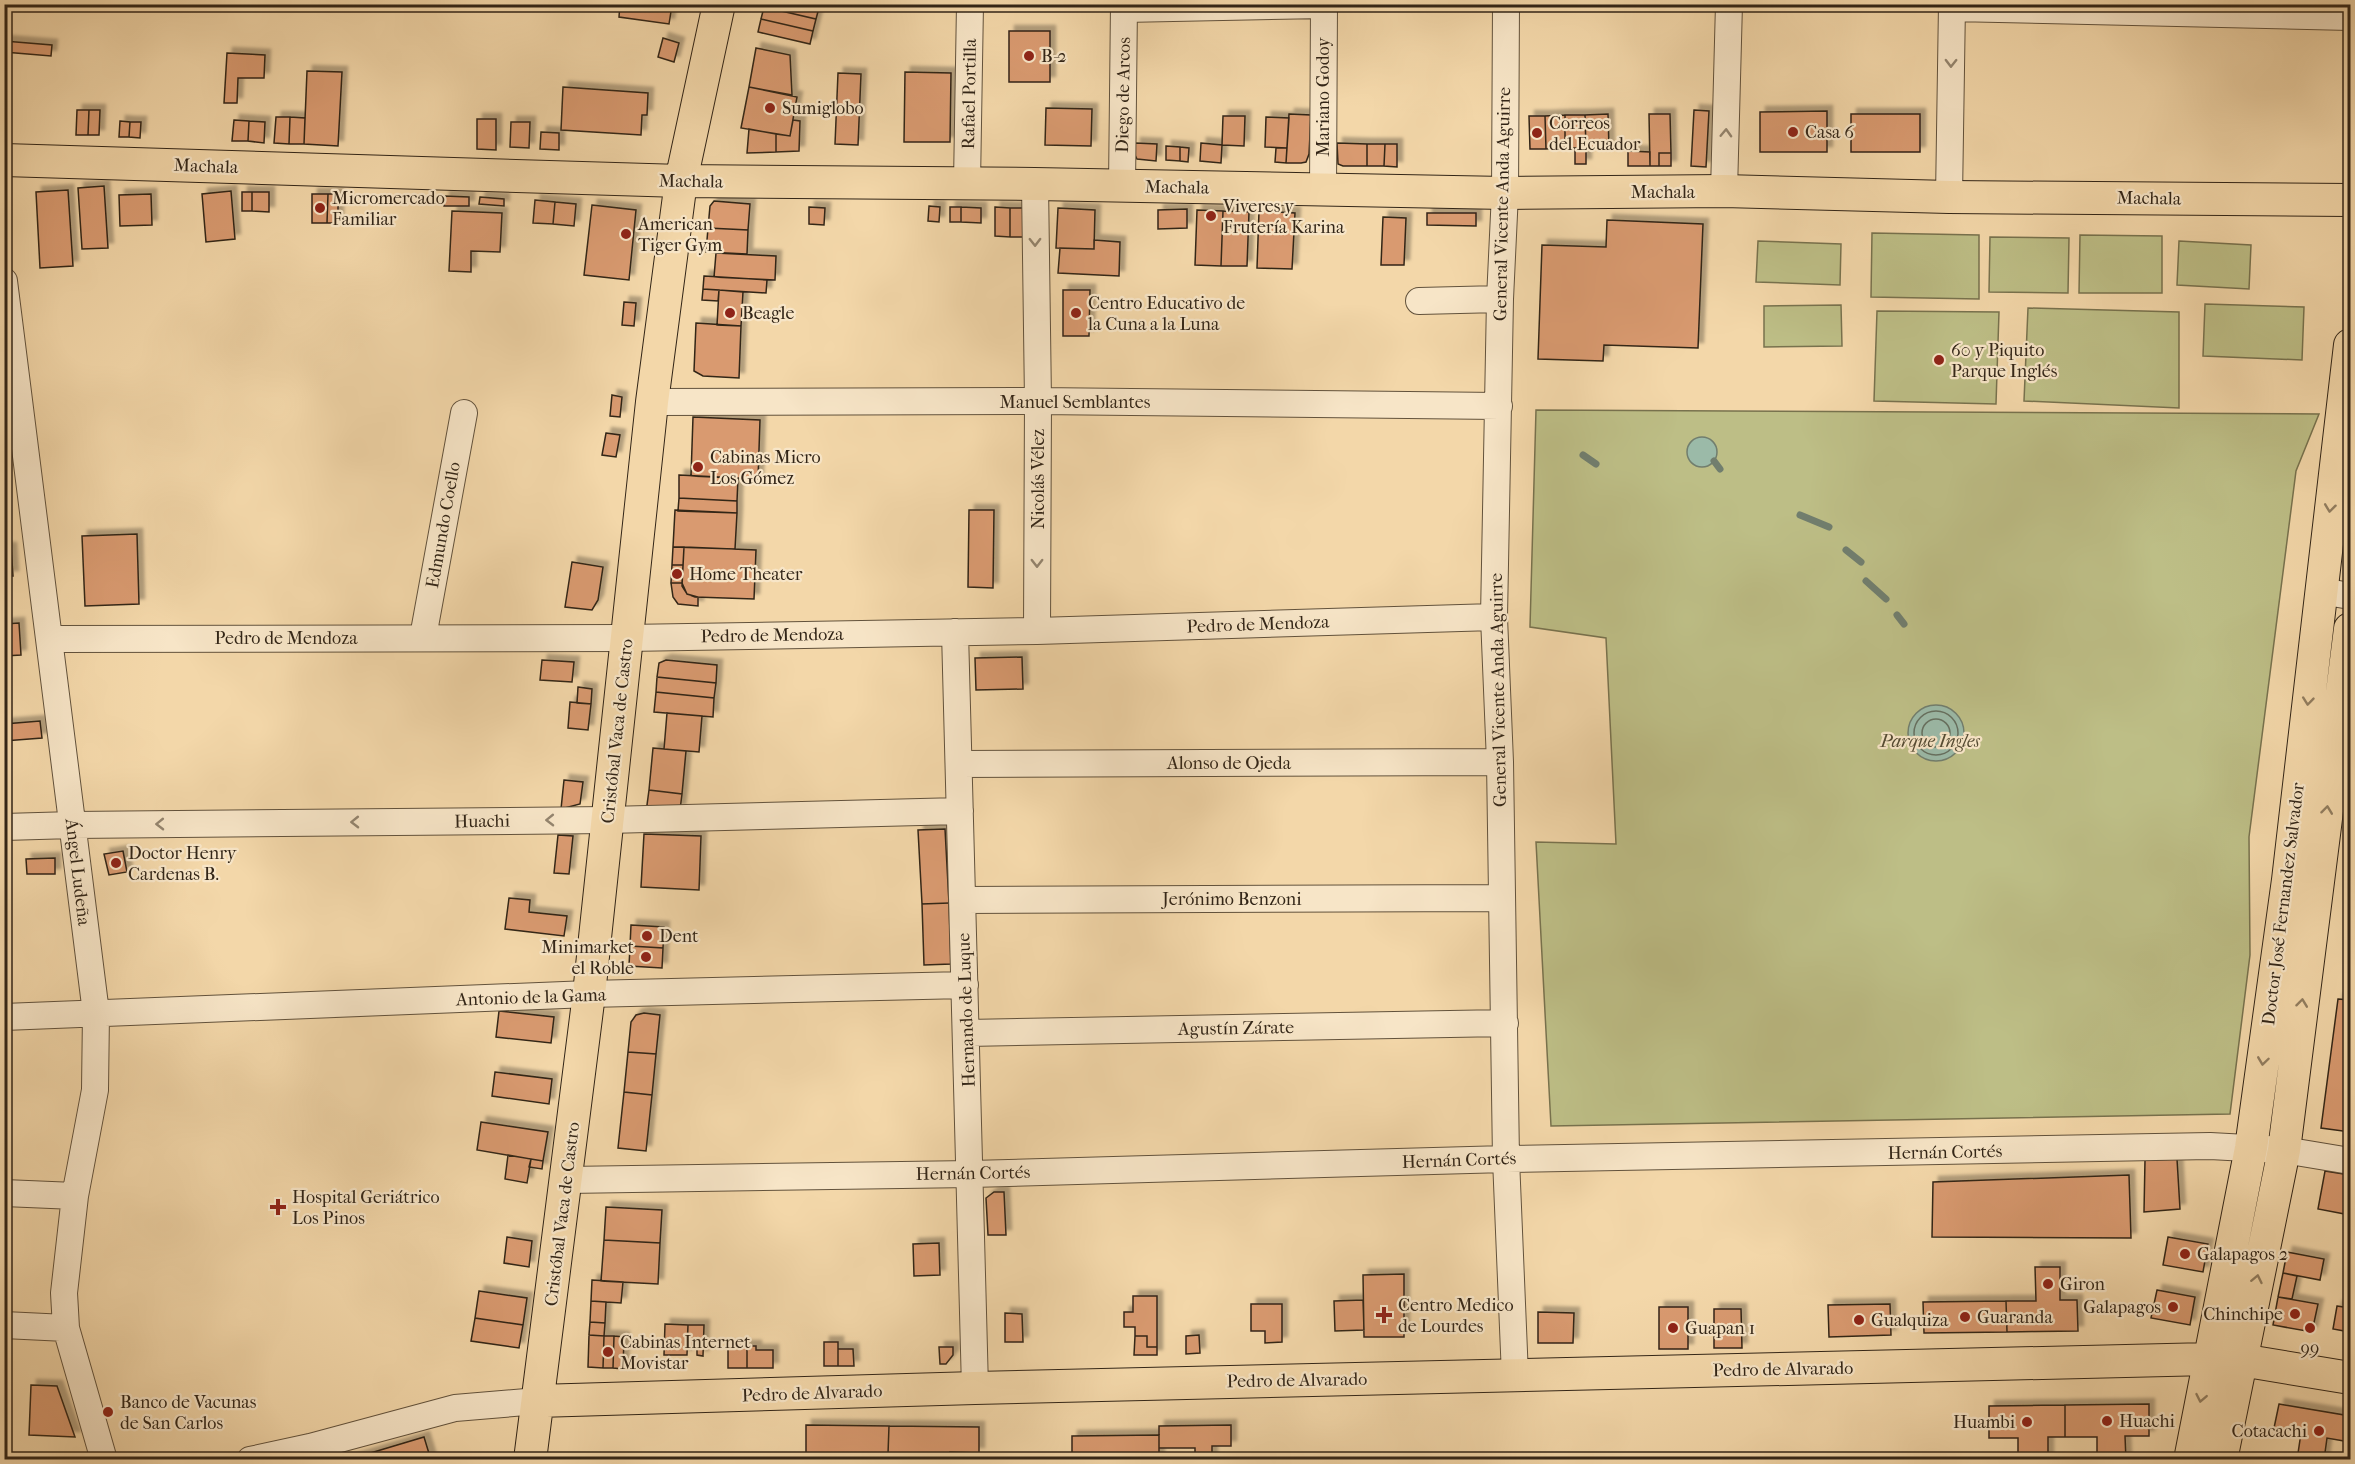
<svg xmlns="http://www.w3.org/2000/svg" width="2355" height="1464" viewBox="0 0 2355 1464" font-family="'IM FELL French Canon',serif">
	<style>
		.green { fill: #bdbe86; stroke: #78724e; stroke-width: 1.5 }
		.water { fill: #9bbaa8; stroke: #717e6e; stroke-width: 1.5 }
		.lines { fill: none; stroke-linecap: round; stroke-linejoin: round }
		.shore { stroke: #667060; stroke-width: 1.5 }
		.stream { stroke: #717e6e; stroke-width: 7 }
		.building { fill: #d99a6f; stroke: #322517; stroke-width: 1.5; filter: url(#shadow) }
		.minor-casing { stroke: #62523c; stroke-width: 28 }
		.major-casing { stroke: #322517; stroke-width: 34 }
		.minor { stroke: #f7e5c7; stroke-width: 26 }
		.major { stroke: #f3d7a9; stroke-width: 32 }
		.oneway { stroke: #94856f }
		.oneway2 { stroke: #927e60 }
		.poi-dot { fill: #8f2418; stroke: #f7e5c7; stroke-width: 2 }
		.labels { text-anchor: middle; stroke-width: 4.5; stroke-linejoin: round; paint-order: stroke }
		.poi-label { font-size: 18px; fill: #322517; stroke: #f7e5c7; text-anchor: start }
		.street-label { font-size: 18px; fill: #322517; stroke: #f7e5c7 }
		.park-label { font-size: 18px; font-style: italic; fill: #554b33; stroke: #f7e5c7 }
	</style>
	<defs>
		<filter id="shadow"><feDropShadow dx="5.5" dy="-5.5" stdDeviation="1.5" flood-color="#0004"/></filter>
	</defs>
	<rect width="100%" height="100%" fill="#f3d7a9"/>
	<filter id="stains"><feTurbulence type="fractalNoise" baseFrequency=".00333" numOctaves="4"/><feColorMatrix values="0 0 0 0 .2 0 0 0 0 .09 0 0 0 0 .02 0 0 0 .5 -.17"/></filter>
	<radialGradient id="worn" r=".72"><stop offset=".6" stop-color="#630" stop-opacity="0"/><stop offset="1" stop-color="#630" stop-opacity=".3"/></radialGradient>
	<path class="green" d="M1872 233 1979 235V299L1871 297Z
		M2080 235 2162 236V293H2079Z
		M1990 237 2069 238 2068 293 1989 292Z
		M1758 241 1841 244 1840 285 1756 282Z
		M2179 241 2251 245 2249 289 2177 285Z
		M2205 304 2304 307 2302 360 2203 356Z
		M1841 305 1842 346 1764 347V306Z
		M2028 308 2179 312V408L2024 401Z
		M1877 311 1999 312 1996 404 1874 401Z
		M1536 410 2319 414 2296 471 2249 837 2250 955 2230 1114 1551 1126 1536 842 1616 844 1606 638 1530 627Z"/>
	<path class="water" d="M1687 452a15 15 0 1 1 30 0a15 15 0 1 1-30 0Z
		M1908 733a28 28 0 1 1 56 0a28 28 0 1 1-56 0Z"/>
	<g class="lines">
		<path class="shore" d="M1914 733a22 22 0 1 1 44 0a22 22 0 1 1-44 0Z
			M1922 733a14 14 0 1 1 28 0a14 14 0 1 1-28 0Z"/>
		<path class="stream" d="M1583 455 1596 464
			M1714 461 1720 469
			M1800 515 1829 527
			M1846 550 1861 562
			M1866 581 1886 599
			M1897 615 1904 624"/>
	</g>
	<path class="building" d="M620 4 672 5 669 24 619 17Z
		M765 4H820L816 19 764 7Z
		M764 7 816 19 813 31 761 19Z
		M761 19 813 31 810 44 758 32Z
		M1009 31H1050V82H1009Z
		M663 38 679 43 674 62 658 57Z
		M4 41 52 45 51 56 4 52Z
		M756 48 790 55 792 95 749 87Z
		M227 53 265 55 264 78H238L237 103H224Z
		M307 71 342 72 338 146 304 144Z
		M905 72 951 73 950 142H904Z
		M838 73 861 74 858 145 835 144Z
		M563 87 648 93 647 115H642L641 135 561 130Z
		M749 87 797 97 790 136 741 128Z
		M1046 108 1092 109 1091 146 1045 145Z
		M77 110H89L88 135H76Z
		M89 110H100L99 135H88Z
		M1694 110 1709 111 1706 167 1691 166Z
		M1827 111V152H1760V112Z
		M1289 114 1311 115 1309 154 1306 162 1301 163H1286Z
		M1608 114 1609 148H1586L1585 115Z
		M1649 114H1670L1671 153H1659V166H1650Z
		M1851 114H1920V152H1851Z
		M1565 115V148L1546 149 1545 116Z
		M1565 115H1585L1586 148H1565Z
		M1223 116H1245L1244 146 1222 145Z
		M1529 116H1545L1546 149H1530Z
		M276 117H290L289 144 274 143Z
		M290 117 305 118 304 144H289Z
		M1266 117 1289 118 1287 148 1265 147Z
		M477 119H496V150L477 149Z
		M234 120 249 121 248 141H232Z
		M793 120 800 121 799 151 776 152V134L790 136Z
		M120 121 130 122 129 137H119Z
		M249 121 265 122 264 143 248 141Z
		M130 122H141L140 138 129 137Z
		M511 122H530L529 148 510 147Z
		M749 129 776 134V152L747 153Z
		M541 132 559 133V150L540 149Z
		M1135 143 1157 144 1156 161 1137 159 1135 155Z
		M1201 143 1222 145 1221 163 1200 161Z
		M1337 143 1367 144V166H1343L1338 164Z
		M1367 144H1385L1384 166H1367Z
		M1385 144H1397V167L1384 166Z
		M1166 146 1180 147V161L1166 160Z
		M1180 147 1189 148 1188 162 1180 161Z
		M1276 148H1287L1286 163 1275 162Z
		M1586 148V164H1575V149Z
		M1628 151 1650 152V166H1628Z
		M1659 153H1671V166H1659Z
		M104 186 108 248 82 249 78 188Z
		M68 190 73 266 40 268 36 192Z
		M231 191 235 239 206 242 202 194Z
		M242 192H252V211H242Z
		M252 192H269V212L252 211Z
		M151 194 152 225 120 226 119 195Z
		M312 194H328L327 223H312Z
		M328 194H338V223H327Z
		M444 196 469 197V206H444Z
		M480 197 504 199V206L479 204Z
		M535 200 555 202 553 224 533 223Z
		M714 201 750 204 748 230 708 228 710 206Z
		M555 202 576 204 574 226 553 224Z
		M592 205 636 210 629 280 584 275Z
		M929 206 940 207 939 222 928 221Z
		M809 207 825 208 824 225 809 224Z
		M950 207H961V222H950Z
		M961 207 981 208V223L961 222Z
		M995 207 1010 208V237L995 236Z
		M1010 208H1026V237H1010Z
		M1058 208 1095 210 1094 249 1056 248Z
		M1187 209V228L1158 229V210Z
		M1197 210 1223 211 1221 266 1195 265Z
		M452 211 502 213 500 252 471 251V272L449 271Z
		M1223 211 1249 212 1247 266H1221Z
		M1259 211 1295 213 1292 269 1257 268Z
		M1427 213H1476V226L1427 225Z
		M1383 217 1406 218 1404 265H1381Z
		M1607 220 1703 224 1698 348 1604 345 1603 361 1538 359 1542 245 1606 247Z
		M708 228 748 230 747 254 706 252Z
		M1094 240 1120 242 1119 276 1058 273 1060 248 1094 249Z
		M716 253 776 256 775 280 714 277Z
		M704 276 767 280 766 293 703 289Z
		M703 289 719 290 718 301 702 300Z
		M719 290 743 292 741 326 717 325Z
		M1063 290H1090L1089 336H1063Z
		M624 302 636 303 634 326 622 325Z
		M696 323 741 326 739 378 703 376 694 371Z
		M612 395 622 397 620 417 610 416Z
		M693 417 760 420 758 479 691 476Z
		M606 433 620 435 616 457 602 455Z
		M679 475 738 478 737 501 679 498Z
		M679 498 737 501V513L678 511Z
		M675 510 737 513 735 549 673 547Z
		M969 510H994L993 588 968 587Z
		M137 534 139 604 85 606 82 536Z
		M673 547H684L683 565H672Z
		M684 547 756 550 754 599 695 597 687 594 682 586Z
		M4 548H11L13 576H4Z
		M572 562 603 567 598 600 592 610 565 607Z
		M672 565H683L682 583H671Z
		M671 583H682L687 594 698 597V606L678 604 673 597Z
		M19 623 21 655 4 656V624Z
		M1022 657 1023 689 976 690 975 658Z
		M542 660 574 662 572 682 540 680Z
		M666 660 717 665 716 683 657 677 659 663Z
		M657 677 716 683 714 698 656 692Z
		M578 687 592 689 591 704 577 703Z
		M656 692 714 698 713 717 654 712Z
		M570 702 591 704 588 730 568 728Z
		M667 713 702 716 699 752 664 749Z
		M40 721 42 738 4 741V724Z
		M653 748 686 751 682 794 649 790Z
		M564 780 583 782 580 804 561 809Z
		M649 790 682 794 680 810 650 807 647 805Z
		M945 829 949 903 922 904 918 830Z
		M644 834 701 836 699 890 641 887Z
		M558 835 573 836 569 874 554 873Z
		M123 851 127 872 109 875 104 854Z
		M55 858V874H27L26 859Z
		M509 898 530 900 529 912 567 916 564 936 505 929Z
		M949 903 951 964 924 965 922 904Z
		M631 925 664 927 663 948 630 946Z
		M630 946 663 948 662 968 629 966Z
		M2338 999 2350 1000V1132L2321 1128Z
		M499 1011 554 1017 551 1043 496 1037Z
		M644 1013 660 1015 656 1054 628 1052 631 1022 636 1015Z
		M628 1052 656 1054 652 1095 624 1092Z
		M495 1072 552 1079 549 1104 492 1096Z
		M624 1092 652 1095 646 1151 618 1148Z
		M481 1122 548 1132 543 1161 477 1150Z
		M508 1155 531 1159 527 1183 505 1179Z
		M531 1159 543 1161 542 1169 529 1167Z
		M2177 1159 2180 1209 2144 1212 2145 1160Z
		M2325 1171 2350 1175V1215L2318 1209Z
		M2129 1175 2131 1238 1932 1237 1933 1182Z
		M994 1192H1004L1006 1235H988L986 1198Z
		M606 1207 662 1210 660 1243 604 1240Z
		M507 1237 532 1241 529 1267 504 1263Z
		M2168 1237 2208 1244 2203 1272 2163 1265Z
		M604 1240 660 1243 658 1284 601 1281Z
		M939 1243 940 1275 914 1276 913 1244Z
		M2287 1252 2324 1259 2320 1280 2283 1273Z
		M2035 1267H2060V1300H2077L2078 1331 2007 1332 2006 1301H2036Z
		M2283 1273 2297 1276 2292 1299 2278 1297Z
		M1404 1274V1337H1364L1363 1275Z
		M592 1280 623 1282 621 1303 591 1301Z
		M2157 1290 2195 1297 2190 1325 2151 1318Z
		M479 1291 527 1298 523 1325 475 1318Z
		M1133 1296H1157V1347H1147V1336H1135V1327H1124V1312H1133Z
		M2278 1297 2318 1304 2312 1332 2273 1325Z
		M1363 1300 1364 1330 1335 1331 1334 1301Z
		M591 1301 606 1302 605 1323 590 1322Z
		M2006 1301 2007 1332 1924 1333 1923 1302Z
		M1251 1304H1282V1342L1265 1343V1331H1251Z
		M1890 1304 1891 1335 1829 1337 1828 1305Z
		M2337 1306 2350 1308V1332L2333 1329Z
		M1659 1307H1688V1349H1659Z
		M1714 1309H1741L1742 1348H1714Z
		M1538 1312 1574 1313 1573 1343H1538Z
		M1005 1313 1022 1314 1023 1342H1005Z
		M475 1318 523 1325 519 1348 471 1341Z
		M590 1322 605 1323 604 1336 589 1335Z
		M665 1324 688 1325 687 1355H664Z
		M688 1325H704L703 1356 697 1355V1348L687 1347Z
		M589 1335 604 1336 603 1368 588 1367Z
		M1199 1335 1200 1353 1186 1354V1336Z
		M604 1336H614L613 1368H603Z
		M614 1336 624 1337 623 1369 613 1368Z
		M1135 1336H1147V1347H1157V1355H1134Z
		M824 1342H838V1366H824Z
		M728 1346H747V1368H728Z
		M747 1346H756V1350H773V1368H747Z
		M939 1347H953V1355L946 1364H940Z
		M838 1349H853L854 1366H838Z
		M31 1385 57 1386 75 1437 29 1435Z
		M2149 1404V1436H2125L2126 1460H2097V1437H2065V1405Z
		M2279 1404 2350 1416V1442L2327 1438 2324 1460H2297L2301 1433 2274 1428Z
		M2065 1405V1437H2048V1460H2018V1438H1989V1406Z
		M806 1425 889 1426 888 1454H859V1460L806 1457Z
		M1231 1425V1446H1212V1460H1195V1448H1159V1426Z
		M889 1426 979 1427V1453L950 1452V1460H927V1454H888Z
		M1159 1435V1460H1072V1436Z
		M424 1437 431 1460H347Z"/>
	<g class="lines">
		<defs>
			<path id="minor" d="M1506 4 1505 193 1500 299 1494 617 1500 762 1506 1159 1515 1376
				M1952 8 2350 17
				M1124 9 1324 5
				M967 183 970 4
				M1035 184 1038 401 1037 631
				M1122 186 1124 4
				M1323 189 1324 4
				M1724 191 1729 4
				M1949 197 1952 4
				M4 281 96 1013 95 1090 75 1196 64 1293 66 1328 104 1460
				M1419 301 1500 299
				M652 402 1038 401 1499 406
				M2321 591 2350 596
				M955 632 975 1388
				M423 637 464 413
				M49 639 627 638 1037 631 1494 617
				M959 764 1500 762
				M4 827 73 825 608 820 960 811
				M963 900 1501 898
				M4 1017 589 994 965 985
				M967 1033 1505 1023
				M567 1180 971 1174 1506 1159 2210 1146 2284 1150 2350 1161
				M4 1193 75 1196
				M4 1325 66 1328
				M250 1460 310 1447 455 1408 538 1401"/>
			<path id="major" d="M4 160 681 181 1035 184 1505 193 1724 191 1949 197 2350 200
				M538 1401 975 1388 2209 1359 2241 1360 2350 1378
				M530 1460 589 994 652 402 681 181 719 4
				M2190 1460 2251 1148 2288 880 2350 345
				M2221 1460 2284 1150 2350 629"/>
		</defs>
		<use href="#minor" class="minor-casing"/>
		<use href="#major" class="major-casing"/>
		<use href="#minor" class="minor"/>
		<use href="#major" class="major"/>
	</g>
	<defs><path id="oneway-chevron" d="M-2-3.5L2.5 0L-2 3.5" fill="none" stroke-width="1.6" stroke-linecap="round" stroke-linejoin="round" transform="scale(1.5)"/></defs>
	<g class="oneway">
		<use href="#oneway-chevron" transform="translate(1951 63) rotate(91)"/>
		<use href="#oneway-chevron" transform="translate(1726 133) rotate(-88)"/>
		<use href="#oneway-chevron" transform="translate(1035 242) rotate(89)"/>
		<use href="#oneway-chevron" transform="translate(1037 563) rotate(90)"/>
		<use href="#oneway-chevron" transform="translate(550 820) rotate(179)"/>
		<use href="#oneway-chevron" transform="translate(355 822) rotate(179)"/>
		<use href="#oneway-chevron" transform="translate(160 824) rotate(179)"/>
	</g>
	<g class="oneway2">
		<use href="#oneway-chevron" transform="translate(2330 508) rotate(97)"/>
		<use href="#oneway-chevron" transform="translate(2308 701) rotate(96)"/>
		<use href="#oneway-chevron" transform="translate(2327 810) rotate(-83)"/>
		<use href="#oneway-chevron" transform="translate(2302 1003) rotate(-83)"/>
		<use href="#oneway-chevron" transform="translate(2263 1061) rotate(98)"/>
		<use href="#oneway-chevron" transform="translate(2257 1279) rotate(-78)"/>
		<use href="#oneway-chevron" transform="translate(2201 1398) rotate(101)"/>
	</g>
	<g class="poi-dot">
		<circle cx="1029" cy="56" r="6"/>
		<circle cx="770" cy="108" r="6"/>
		<circle cx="1793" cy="132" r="6"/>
		<circle cx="1537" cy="133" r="6"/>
		<circle cx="320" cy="208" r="6"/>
		<circle cx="1211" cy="216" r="6"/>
		<circle cx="626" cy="234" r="6"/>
		<circle cx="730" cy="313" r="6"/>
		<circle cx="1076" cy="313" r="6"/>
		<circle cx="1939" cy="360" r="6"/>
		<circle cx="698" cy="467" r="6"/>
		<circle cx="677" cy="574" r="6"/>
		<circle cx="116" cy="863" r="6"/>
		<circle cx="647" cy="936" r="6"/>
		<circle cx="646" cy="957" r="6"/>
		<path d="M275 1198h6v6h6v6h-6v6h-6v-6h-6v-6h6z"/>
		<circle cx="2185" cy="1254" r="6"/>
		<circle cx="2048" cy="1284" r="6"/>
		<circle cx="2173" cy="1307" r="6"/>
		<circle cx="2295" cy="1314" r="6"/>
		<path d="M1381 1306h6v6h6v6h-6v6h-6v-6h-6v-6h6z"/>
		<circle cx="1965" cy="1317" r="6"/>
		<circle cx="1859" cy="1320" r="6"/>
		<circle cx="1673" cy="1328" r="6"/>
		<circle cx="2310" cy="1328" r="6"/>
		<circle cx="608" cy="1352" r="6"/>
		<circle cx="108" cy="1412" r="6"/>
		<circle cx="2107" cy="1421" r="6"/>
		<circle cx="2027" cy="1422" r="6"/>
		<circle cx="2319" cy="1431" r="6"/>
	</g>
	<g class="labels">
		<g class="poi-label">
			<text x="1041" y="62">B-2</text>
			<text x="782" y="114">Sumiglobo</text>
			<text x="1549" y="129">Correos<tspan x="1549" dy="21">del Ecuador</tspan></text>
			<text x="1805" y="138">Casa 6</text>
			<text x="332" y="204">Micromercado<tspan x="332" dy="21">Familiar</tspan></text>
			<text x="1223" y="212">Viveres y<tspan x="1223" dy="21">Frutería Karina</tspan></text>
			<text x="638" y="230">American<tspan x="638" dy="21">Tiger Gym</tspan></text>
			<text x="1088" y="309">Centro Educativo de<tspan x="1088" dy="21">la Cuna a la Luna</tspan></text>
			<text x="742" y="319">Beagle</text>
			<text x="1951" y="356">60 y Piquito<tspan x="1951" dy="21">Parque Inglés</tspan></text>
			<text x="710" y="463">Cabinas Micro<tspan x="710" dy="21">Los Gómez</tspan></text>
			<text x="689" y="580">Home Theater</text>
			<text x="128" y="859">Doctor Henry<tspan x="128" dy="21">Cardenas B.</tspan></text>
			<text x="659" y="942">Dent</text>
			<text x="634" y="953" text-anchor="end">Minimarket<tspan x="634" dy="21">el Roble</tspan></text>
			<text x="292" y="1203">Hospital Geriátrico<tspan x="292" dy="21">Los Pinos</tspan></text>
			<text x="2197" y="1260">Galapagos 2</text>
			<text x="2060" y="1290">Giron</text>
			<text x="1398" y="1311">Centro Medico<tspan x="1398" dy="21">de Lourdes</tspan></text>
			<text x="2161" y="1313" text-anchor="end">Galapagos</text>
			<text x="2283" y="1320" text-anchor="end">Chinchipe</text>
			<text x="1977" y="1323">Guaranda</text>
			<text x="1871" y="1326">Gualquiza</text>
			<text x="1685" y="1334">Guapan 1</text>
			<text x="620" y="1348">Cabinas Internet<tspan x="620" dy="21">Movistar</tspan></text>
			<text x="2310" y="1354" text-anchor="middle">99</text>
			<text x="120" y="1408">Banco de Vacunas<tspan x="120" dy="21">de San Carlos</tspan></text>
			<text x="2119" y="1427">Huachi</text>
			<text x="2015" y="1428" text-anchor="end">Huambi</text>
			<text x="2307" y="1437" text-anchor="end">Cotacachi</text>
		</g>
		<g class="street-label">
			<text transform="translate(969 94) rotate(-89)" y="6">Rafael Portilla</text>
			<text transform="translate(1123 95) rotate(-89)" y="6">Diego de Arcos</text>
			<text transform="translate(1323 97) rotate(-90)" y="6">Mariano Godoy</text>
			<text transform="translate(206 166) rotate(2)" y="6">Machala</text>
			<text transform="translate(691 181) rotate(1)" y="6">Machala</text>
			<text transform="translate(1177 187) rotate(1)" y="6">Machala</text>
			<text x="1663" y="198">Machala</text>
			<text transform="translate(2149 198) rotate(1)" y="6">Machala</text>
			<text transform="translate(1502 204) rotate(-89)" y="6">General Vicente Anda Aguirre</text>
			<text x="1075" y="408">Manuel Semblantes</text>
			<text transform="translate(1038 479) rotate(-90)" y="6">Nicolás Vélez</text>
			<text transform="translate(443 525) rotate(-80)" y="6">Edmundo Coello</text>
			<text transform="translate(1258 624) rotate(-2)" y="6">Pedro de Mendoza</text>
			<text transform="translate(772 635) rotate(-1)" y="6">Pedro de Mendoza</text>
			<text x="286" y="644">Pedro de Mendoza</text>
			<text transform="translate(1498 690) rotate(-91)" y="6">General Vicente Anda Aguirre</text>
			<text transform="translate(617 731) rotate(-84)" y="6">Cristóbal Vaca de Castro</text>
			<text x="1229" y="769">Alonso de Ojeda</text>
			<text transform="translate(482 821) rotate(-1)" y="6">Huachi</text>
			<text transform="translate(78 872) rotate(83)" y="6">Ángel Ludeña</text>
			<text x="1232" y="905">Jerónimo Benzoni</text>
			<text transform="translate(2283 904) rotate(-83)" y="6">Doctor José Fernandez Salvador</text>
			<text transform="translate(531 997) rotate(-2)" y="6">Antonio de la Gama</text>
			<text transform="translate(966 1010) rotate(-92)" y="6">Hernando de Luque</text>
			<text transform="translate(1236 1028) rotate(-1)" y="6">Agustín Zárate</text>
			<text transform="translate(1945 1152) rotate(-1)" y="6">Hernán Cortés</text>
			<text transform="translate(1459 1160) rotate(-2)" y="6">Hernán Cortés</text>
			<text transform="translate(973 1173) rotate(-1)" y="6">Hernán Cortés</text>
			<text transform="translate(562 1214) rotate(-83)" y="6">Cristóbal Vaca de Castro</text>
			<text transform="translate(1783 1369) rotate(-1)" y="6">Pedro de Alvarado</text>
			<text transform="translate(1297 1380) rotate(-1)" y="6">Pedro de Alvarado</text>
			<text transform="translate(812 1393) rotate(-2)" y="6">Pedro de Alvarado</text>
		</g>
		<g class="park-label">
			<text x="1930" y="747">Parque Ingles</text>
		</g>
	</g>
	<rect width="2355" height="1464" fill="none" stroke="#f3d7a9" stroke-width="24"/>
	<rect x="6" y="6" width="2343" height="1452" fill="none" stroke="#322517" stroke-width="3"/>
	<rect x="12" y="12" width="2331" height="1440" fill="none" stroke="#322517" stroke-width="1.5"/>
	<rect width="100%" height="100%" filter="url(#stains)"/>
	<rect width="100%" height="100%" fill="url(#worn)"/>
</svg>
